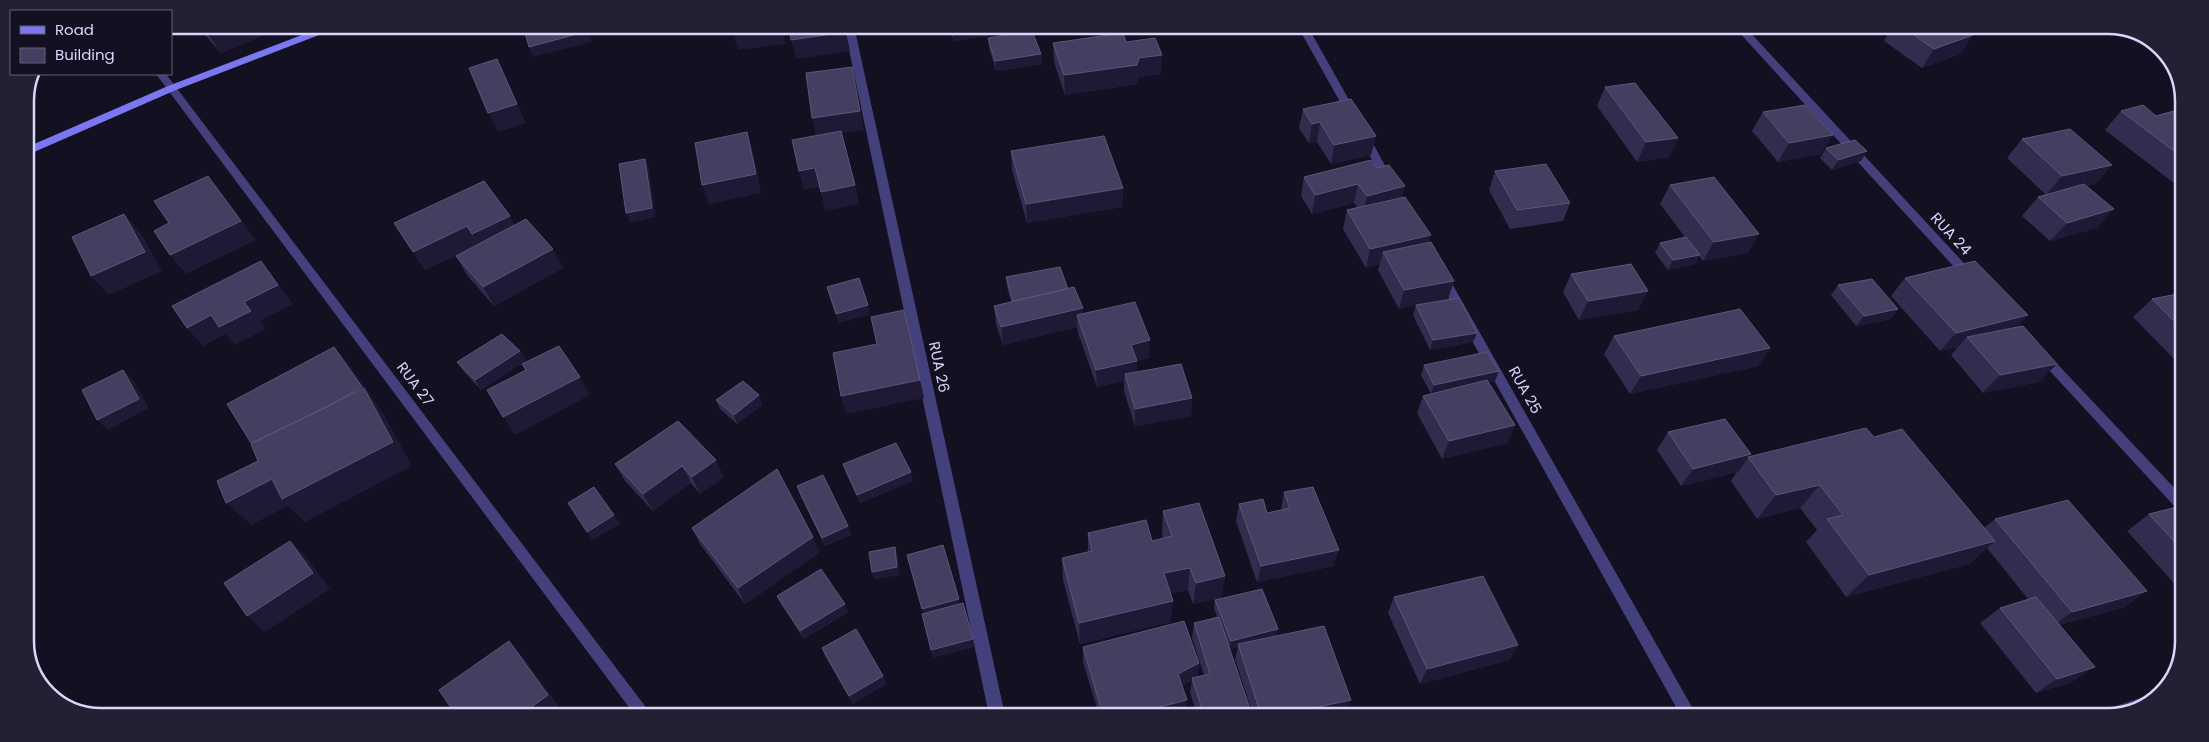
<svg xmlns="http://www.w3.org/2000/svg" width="2209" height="742" viewBox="0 0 2209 742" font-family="Poppins,sans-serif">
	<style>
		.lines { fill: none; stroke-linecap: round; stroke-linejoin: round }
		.street { fill: #43407c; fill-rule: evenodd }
		.secondary { fill: #7a77f0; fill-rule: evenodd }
		.wall { fill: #322c4e }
		.shaded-wall { fill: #1e1935 }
		.building { fill: #443e61; stroke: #5b5679 }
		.labels { text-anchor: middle; stroke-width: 5; stroke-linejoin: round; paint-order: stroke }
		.street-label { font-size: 15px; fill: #dad6fb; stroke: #131022 }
		.rim { fill: none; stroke: #dad6fb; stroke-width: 2.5 }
	</style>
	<rect width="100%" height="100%" fill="#131022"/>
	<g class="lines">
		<path class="street" d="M844 26H854L1005 715H989Z
			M1298 27H1308L1357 114 1356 116H1348Z
			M1735 28H1746L1975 275 1977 278 1975 281H1967Z
			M156 74H166L651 714H634Z
			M1365 134 1370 138 1394 182 1393 185 1389 186 1384 182 1360 138Z
			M1442 272 1446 273 1697 716H1681L1436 276Z
			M2042 350 2046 352 2181 495V510L2176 508 2038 358 2036 355 2038 352Z
			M2155 693 2159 694 2154 701 2108 717H2095L2098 712Z"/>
		<path class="secondary" d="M328 25H345L176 90 25 156V148L168 86Z"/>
	</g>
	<path class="wall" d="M198 25H258L264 35 221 53 202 32Z
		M949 27H987L988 36 954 41Z
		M1891 28 1964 29 1973 35 1960 54 1922 68 1884 41Z
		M988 38 1041 54 1042 64 996 71 989 48Z
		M1126 42 1161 74 1139 77 1137 84 1065 95 1054 62 1053 43Z
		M1605 87 1678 138 1669 157 1637 162 1597 106Z
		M2184 108 2183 186 2179 187 2105 130 2121 111 2156 116Z
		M1303 109 1371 155 1331 164 1317 142 1309 143 1299 128Z
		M1763 112 1821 154 1778 162 1752 131Z
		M2022 139 2096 184 2086 186 2114 209 2097 228 2050 241 2022 216 2038 197 2046 195 2007 158Z
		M1826 148 1861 161 1832 170 1820 158Z
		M1011 151 1123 188 1122 207 1027 223 1012 170Z
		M1377 168 1402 198 1428 243 1454 281 1448 299 1477 333 1473 342 1430 350 1413 315 1416 305 1399 309 1378 270 1380 264 1366 268 1343 229 1347 210 1357 207 1354 203 1312 214 1301 196 1304 177Z
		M1495 171 1570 203 1563 221 1510 229 1489 190Z
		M1670 185 1748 253 1703 261 1699 256 1695 264 1668 270 1655 253 1660 243 1685 237 1660 204Z
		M394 223 515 225 563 268 494 306 467 275 456 256 469 249 425 270Z
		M1571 274 1638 310 1579 320 1563 292Z
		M1006 277 1068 289 1083 314 1149 358 1137 361V371L1192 398 1191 416 1135 426 1124 391V381L1097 387 1078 333 1077 327 1003 345 996 324 994 306 1011 302 1007 287Z
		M1905 278 2018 327 2039 382 1983 393 1951 355 1958 347 1940 351 1891 296Z
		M1838 285 1898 309 1891 319 1856 326 1831 295Z
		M2182 293V360L2176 361 2133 317 2152 299Z
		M1614 336 1770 348 1758 366 1630 394 1604 354Z
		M520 351 526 361 481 390 464 372 457 362Z
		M1424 365 1495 381 1488 382 1515 425 1507 443 1442 459 1417 413 1423 396 1431 394 1421 375Z
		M759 395 762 405 737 424 720 409 716 400Z
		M678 421 724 477 700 494 691 483 653 511 625 481 615 464Z
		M1668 432 1751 454 1749 457 1874 437 1984 528 1995 519 2125 607 2059 625 2072 682 2036 693 1980 623 2000 608 2028 599 1987 548 1969 564 1846 597 1806 542 1817 530 1800 508 1757 519 1731 481 1737 472 1681 486 1657 450Z
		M843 464 911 472 913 481 860 503 846 473Z
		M797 486 848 526 851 535 825 546 800 495Z
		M1284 492 1334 566 1257 582 1236 521 1239 504 1267 513 1281 510Z
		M2181 506V591L2127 531 2149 514Z
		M1163 511 1225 576 1221 598 1193 604 1188 590 1171 593V622L1080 644 1063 580 1062 558 1088 552V533L1152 541 1163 538 1162 534Z
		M692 528 813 537 819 553 745 604 700 544Z
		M777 596 848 612 804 639 781 604Z
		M1394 597 1518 645 1509 660 1420 684 1388 613Z
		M1215 600 1276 636 1346 714 1339 716 1253 715 1235 659 1238 647 1230 649 1252 715H1197L1190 692 1192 680 1182 686 1185 714 1180 715H1099L1083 662V647L1199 663 1197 677 1204 675 1192 638 1194 623 1217 617 1214 608Z
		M822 648 883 676 886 684 853 704 825 656Z"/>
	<path class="shaded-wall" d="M229 25H258L264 35 221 53 208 34Z
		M587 26 592 42 533 57 529 47Z
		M768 26H784L785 44 738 50 733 31Z
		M952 27H987L988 36 954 41Z
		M846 32 850 51 796 59 791 40Z
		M1973 35 1960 54 1922 68 1934 49Z
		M1041 54 1042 64 996 71 995 61Z
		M1162 55 1161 74 1139 77 1137 84 1065 95 1064 75 1139 58Z
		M497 59 526 123 498 132 488 113Z
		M852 67 864 130 816 137 812 118Z
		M1320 122 1317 142 1309 143 1312 124Z
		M747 132 753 151 761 193 709 204 702 185Z
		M1833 135 1821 154 1778 162 1789 143Z
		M1376 136 1371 155 1331 164 1334 145Z
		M1678 138 1669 157 1637 162 1646 142Z
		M1867 151 1861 161 1832 170 1838 160Z
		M645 159 649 169 656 217 630 223 626 213Z
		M2112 165 2096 184 2046 195 2062 176Z
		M815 168 820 187 804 190 799 171Z
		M208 176 256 240 186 274 170 255Z
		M1358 184 1354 203 1312 214 1315 195Z
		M855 185 859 204 825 211 821 192Z
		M1405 186 1400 205 1363 215 1367 196Z
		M1123 188 1122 207 1027 223 1026 204Z
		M2114 209 2097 228 2050 241 2067 223Z
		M124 214 141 233 162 271 109 295 91 276Z
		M510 216 520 235 483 252 472 234Z
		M467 226 478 245 425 270 413 252Z
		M1759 234 1748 253 1703 261 1714 242Z
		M1431 235 1425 254 1383 252 1380 264 1366 268 1370 249Z
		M553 249 563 268 494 306 483 287Z
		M1700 255 1695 264 1668 270 1673 260Z
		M261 261 293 304 260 321 266 329 235 345 225 334 203 346 187 328 211 315 244 302Z
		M1454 281 1448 299 1399 309 1404 290Z
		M1648 291 1638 310 1579 320 1588 301Z
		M868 305 870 315 838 323 836 314Z
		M1083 308V326L1077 315V327L1003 345 1001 327Z
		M1898 309 1891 319 1856 326 1864 316Z
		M2028 315 2012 333 1967 337 1958 347 1940 351 1956 333Z
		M1477 333 1473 342 1430 350 1433 340Z
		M1150 340 1149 358 1137 361V379L1125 374 1124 381 1097 387 1096 370 1131 345Z
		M334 347 349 365 383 413 412 466 305 522 288 506 251 525 226 503 270 464Z
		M1770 348 1758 366 1630 394 1641 376Z
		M520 351 526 361 481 390 475 380Z
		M2182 356V360L2176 361Z
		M2057 364 2039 382 1983 393 2000 375Z
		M123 370 133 380 149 408 108 430 97 420Z
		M1499 371 1495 381 1431 394 1434 385Z
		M580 377 590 395 515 435 503 417Z
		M920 380 924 398 846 414 841 396Z
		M759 395 762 405 737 424 734 415Z
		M1192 398 1191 416 1135 426V409Z
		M1515 425 1507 443 1442 459 1449 441Z
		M1751 454 1738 472 1681 486 1693 469Z
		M716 460 724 477 700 494 692 477Z
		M682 466 691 483 653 511 643 494Z
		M911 472 913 481 860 503 857 495Z
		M1820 485 1800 508 1757 519 1776 495Z
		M614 515 620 524 592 540 587 532Z
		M848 526 851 535 825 546 822 538Z
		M813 537 819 553 745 604 738 588Z
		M290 541 307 558 330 589 265 632 247 616Z
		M1995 541 1969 564 1846 597 1869 575Z
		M895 547 898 556 900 575 874 580 872 572Z
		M1339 550 1334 566 1257 582 1261 566Z
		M1190 568 1188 590 1162 595 1164 573Z
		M1225 576 1221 598 1193 604 1196 583Z
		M2147 591 2125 607 2051 627 2072 612Z
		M959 599 960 607 924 617 922 609Z
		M1173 601 1171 622 1080 644 1079 623Z
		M845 604 848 612 804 639 800 631Z
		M1278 629 1276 637 1238 644V647L1229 649 1231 641Z
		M973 639 974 647 933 658 931 650Z
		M509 641 522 656 561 709 554 714H522Z
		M1518 645 1509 660 1420 684 1427 669Z
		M1199 663 1197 677 1192 678V680L1177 689 1178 674Z
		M2095 667 2072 682 2036 693 2057 679Z
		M883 676 886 684 853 704 849 696Z
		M1187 700 1185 714 1180 715H1129Z
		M1351 700 1346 714 1339 716 1280 715Z"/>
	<path class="building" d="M200 25H229L208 34Z
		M537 26H587L588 31 529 47 524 29Z
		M733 26H768L733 31Z
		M789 26H845L846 32 791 40Z
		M1905 29H1964L1973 35 1934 49Z
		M1032 31 1041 54 995 61 988 38Z
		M1123 33 1126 42 1155 38 1162 55 1139 58 1137 65 1064 75 1053 43Z
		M497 59 517 104 488 113 469 68Z
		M852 67 860 111 812 118 806 73Z
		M1635 83 1678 138 1646 142 1605 87Z
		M1351 99 1376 136 1334 145 1320 122 1312 124 1303 109Z
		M1805 105 1833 135 1789 143 1763 112Z
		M2143 105 2156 116 2184 108 2183 158 2121 111Z
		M2070 129 2112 165 2062 176 2022 139Z
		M841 131 855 185 821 192 815 168 799 171 792 140Z
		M747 132 756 174 702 185 695 143Z
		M1104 136 1123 188 1026 204 1011 151Z
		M1855 140 1867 151 1838 160 1826 148Z
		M645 159 652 208 626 213 619 164Z
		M1371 160 1377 168 1389 165 1405 186 1367 196 1358 184 1315 195 1304 177Z
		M1546 164 1570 203 1517 210 1495 171Z
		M208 176 241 221 170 255 154 231 169 223 154 201Z
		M1714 177 1759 234 1714 242 1670 185Z
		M484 181 510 216 472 234 467 226 413 252 394 223Z
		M2084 184 2114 209 2067 223 2038 197Z
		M1405 197 1431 235 1370 249 1347 210Z
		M124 214 145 252 91 276 72 237Z
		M526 219 553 249 483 287 456 256Z
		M1686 237 1700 255 1673 260 1660 243Z
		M1431 242 1454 281 1404 290 1383 252Z
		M261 261 278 285 244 302 251 311 219 327 211 315 187 328 172 306Z
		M1975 261 2028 315 1956 333 1905 278Z
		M1631 264 1648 291 1588 301 1571 274Z
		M1060 267 1068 289 1013 301 1006 277Z
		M859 278 868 305 836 314 827 287Z
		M1872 279 1898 309 1864 316 1838 285Z
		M1074 287 1083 308 1001 327 994 306Z
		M2182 293V329L2152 299Z
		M1459 298 1477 333 1433 340 1416 305Z
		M1135 302 1150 340 1131 345 1137 361 1096 370 1077 315Z
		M1740 309 1770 348 1641 376 1614 336Z
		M904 310 920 380 841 396 833 353 877 344 871 317Z
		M2023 326 2057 364 2000 375 1967 337Z
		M502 334 520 351 475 380 457 362Z
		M559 346 580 377 503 417 487 390 526 370 522 364Z
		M334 347 362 387 329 406 251 443 227 404Z
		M1487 352 1499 371 1434 385 1424 365Z
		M1181 364 1192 398 1135 409 1125 374Z
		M123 370 139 399 97 420 82 390Z
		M1487 380 1515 425 1449 441 1423 396Z
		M743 381 759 395 734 415 716 400Z
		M364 388 393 442 282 499 272 479 226 503 217 481 258 461 251 444Z
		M1725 419 1751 454 1693 469 1668 432Z
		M678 421 716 460 692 477 682 466 643 494 615 464Z
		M1866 428 1874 437 1902 429 1995 541 1869 575 1827 519 1843 515 1820 485 1776 495 1748 457Z
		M896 443 911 472 857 495 843 464Z
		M777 469 813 537 738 588 692 528Z
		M823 475 848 526 822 538 797 486Z
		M594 487 614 515 587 532 568 503Z
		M1313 487 1339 550 1261 566 1239 504 1263 499 1267 513 1290 508 1284 492Z
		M2068 500 2147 591 2072 612 1995 519Z
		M1199 503 1225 576 1196 583 1190 568 1164 573 1173 601 1079 623 1062 558 1092 551 1088 533 1146 520 1152 541 1172 536 1163 511Z
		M2181 506V549L2149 514Z
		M290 541 313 573 247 616 224 583Z
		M943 545 959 599 922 609 907 555Z
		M895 547 897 567 872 572 869 552Z
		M821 569 845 604 800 631 777 596Z
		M1483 576 1518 645 1427 669 1394 597Z
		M1262 589 1278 629 1231 641 1215 600Z
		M2036 597 2095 667 2057 679 2000 608Z
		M963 603 973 639 931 650 922 614Z
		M1219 617 1252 715H1204L1192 678 1210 674 1194 623Z
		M1184 621 1199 663 1178 674 1187 700 1129 715H1103L1083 647Z
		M1324 626 1351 700 1280 715H1261L1238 644Z
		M856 629 883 676 849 696 822 648Z
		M509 641 548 695 522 714H455L439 690Z
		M917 707 918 715H892Z"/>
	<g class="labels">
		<g class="street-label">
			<text transform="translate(1951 234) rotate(47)" y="5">RUA 24</text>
			<text transform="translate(939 367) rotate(78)" y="5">RUA 26</text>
			<text transform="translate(415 384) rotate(53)" y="5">RUA 27</text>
			<text transform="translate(1525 390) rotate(61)" y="5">RUA 25</text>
		</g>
	</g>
	<path d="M0 0H2209V742H0ZM101 34H2108A67 67 0 0 1 2175 101V641A67 67 0 0 1 2108 708H101A67 67 0 0 1 34 641V101A67 67 0 0 1 101 34Z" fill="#232033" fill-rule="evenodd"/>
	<path class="rim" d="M101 34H2108A67 67 0 0 1 2175 101V641A67 67 0 0 1 2108 708H101A67 67 0 0 1 34 641V101A67 67 0 0 1 101 34Z"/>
	<rect x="10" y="10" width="162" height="65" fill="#131022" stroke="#635f79"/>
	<rect x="20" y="26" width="25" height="8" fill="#7a77f0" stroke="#635f79"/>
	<text x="55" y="35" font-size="15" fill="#dad6fb">Road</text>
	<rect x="20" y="48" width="25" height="15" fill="#443e61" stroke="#635f79"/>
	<text x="55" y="60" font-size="15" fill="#dad6fb">Building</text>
</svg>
